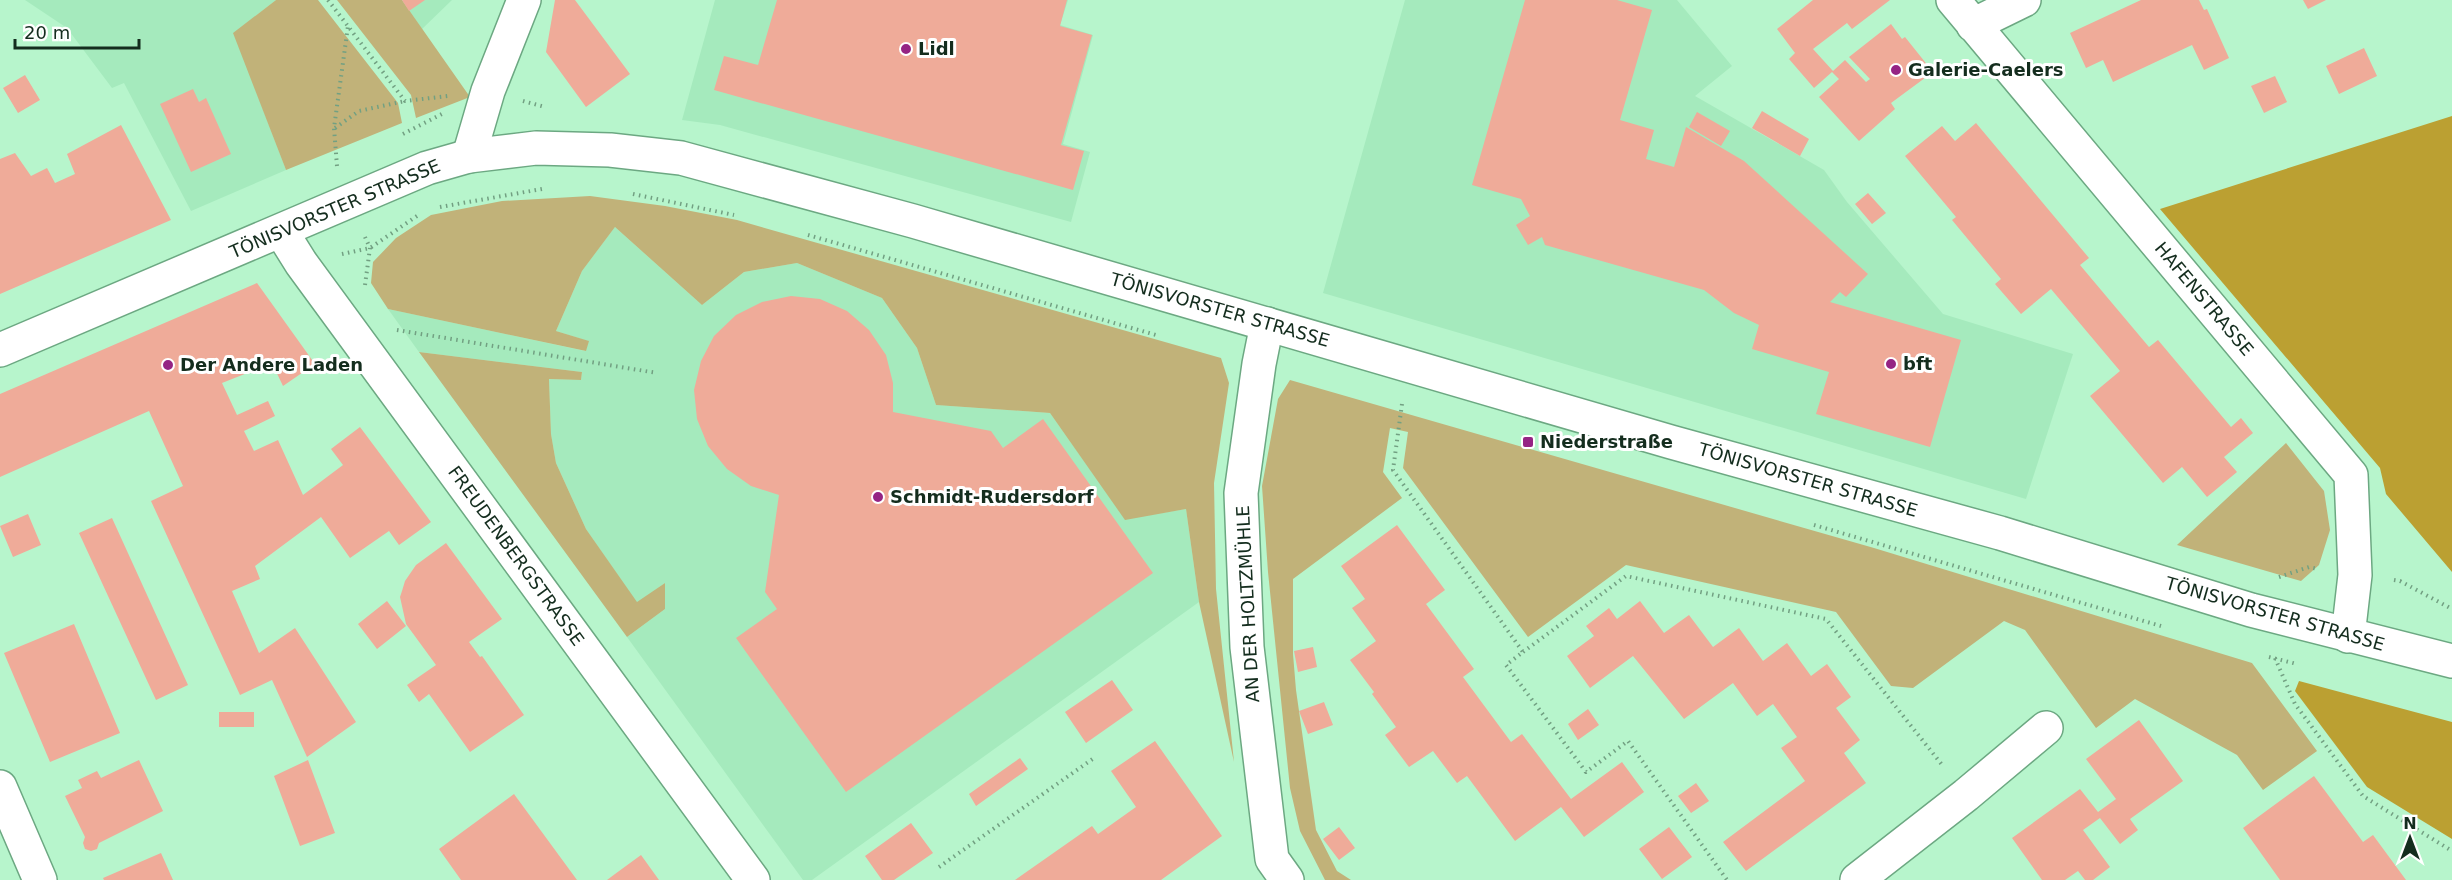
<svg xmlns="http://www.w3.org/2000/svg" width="2452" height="880" viewBox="0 0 2452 880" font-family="'DejaVu Sans',sans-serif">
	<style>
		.built { fill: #a5eabd }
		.green { fill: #c1b279 }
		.forest { fill: #bba032 }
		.building { fill: #efab99 }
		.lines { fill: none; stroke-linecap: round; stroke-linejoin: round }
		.street-casing { stroke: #6ca882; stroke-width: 36 }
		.secondary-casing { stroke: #6ca882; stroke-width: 36 }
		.path { stroke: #72a082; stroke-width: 4; stroke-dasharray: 1.5 4.5; stroke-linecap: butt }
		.street { stroke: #fff; stroke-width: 33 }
		.secondary { stroke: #fff; stroke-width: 33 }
		.poi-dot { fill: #952484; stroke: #fff; stroke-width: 2 }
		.labels { text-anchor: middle; stroke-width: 6; stroke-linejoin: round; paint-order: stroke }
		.poi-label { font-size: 18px; font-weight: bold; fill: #142d1e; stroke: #fff; text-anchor: start }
		.street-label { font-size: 18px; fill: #142d1e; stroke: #fff }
	</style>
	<rect width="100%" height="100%" fill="#b7f5cc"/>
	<path class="built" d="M25 0H276L234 33 286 170 191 211 124 83 112 88 67 28Z
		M402 0H452L422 29Z
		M715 0H1068L1060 25 1093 35 1063 144 1090 152 1071 222 720 125 682 120Z
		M1405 0H1677L1732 66 1695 96 1824 170 1847 202 1943 314 2073 354 2026 499 1323 293Z
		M615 227 702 305 744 272 797 263 882 298 917 348 936 405 1050 413 1125 519 1186 509 1199 602 812 880H803L627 637 665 609V583L637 603 586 529 556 463 551 434 549 379 581 380 582 372 419 352 388 309 585 351 588 341 556 331 582 271Z"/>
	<path class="green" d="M276 0H318L398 103 402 123 286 170 233 33Z
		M337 0H402L470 97 416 118 411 95Z
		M590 196 665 206 737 220 1221 358 1229 383 1214 483 1216 589 1234 762 1199 602 1186 509 1125 520 1050 413 936 405 917 348 882 298 797 263 744 272 702 305 615 227 582 271 556 331 589 341 586 351 388 309 371 283 373 262 396 238 431 215 502 201Z
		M419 352 582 372 581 380 549 379 551 434 556 463 586 529 637 602 665 583V609L627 637Z
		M1290 380 1874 548 2252 663 2317 751 2263 790 2237 755 2135 699 2096 728 2025 630 2004 621 1913 688 1891 686 1836 612 1626 565 1528 637 1403 468 1408 432 1390 428 1383 472 1402 498 1293 579V654L1296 690 1316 830 1337 871 1351 880H1325L1300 831 1290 788 1268 572 1262 486 1278 399Z
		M2286 443 2324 491 2330 530 2319 565 2301 581 2177 545Z"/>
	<path class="forest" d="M2452 116V572L2386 494 2380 468 2160 209Z
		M2299 681 2452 722V839L2367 787 2295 691Z"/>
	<path class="building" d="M402 0H425L409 11Z
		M555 0H575L630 74 586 107 546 52Z
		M777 0H1067L1060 26 1092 35 1061 145 1084 151 1073 190 714 90 724 56 758 65Z
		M1525 0H1617L1652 10 1620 120 1654 130 1646 159 1674 167 1686 127 1744 161 1868 274 1846 297 1840 292 1830 302 1961 340 1930 447 1816 414 1829 372 1752 349 1759 325 1734 313 1704 290 1545 245 1542 237 1528 245 1516 225 1530 216 1521 199 1472 185Z
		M1813 0H1890L1852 29 1847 23 1813 49 1833 71 1845 60 1866 82 1870 79 1849 57 1891 24 1902 39 1905 37 1933 72 1891 103 1895 109 1859 141 1819 97 1839 79 1832 72 1814 88 1789 59 1795 53 1777 29Z
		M2141 0H2199L2204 10 2207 9 2229 58 2204 70 2192 45 2113 82 2103 60 2086 68 2070 33Z
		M2303 0H2326L2308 9Z
		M2364 48 2377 76 2339 94 2326 66Z
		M25 75 40 100 18 113 3 88Z
		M2275 76 2287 102 2264 113 2251 86Z
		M193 89 199 102 206 98 231 154 191 172 160 104Z
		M1762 111 1809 139 1800 156 1752 128Z
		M1697 112 1730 131 1721 146 1689 127Z
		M1976 123 2089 258 2080 265 2149 347 2158 340 2231 427 2241 418 2253 433 2224 457 2237 472 2207 497 2182 467 2163 483 2090 396 2120 371 2051 289 2021 314 1995 284 2001 279 1952 220 1956 217 1905 156 1942 126 1955 141Z
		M121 125 171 220 0 294V159L15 153 31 176 47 168 55 183 75 174 67 154Z
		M1868 193 1886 213 1872 224 1855 204Z
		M257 283 315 364 283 386 272 363 222 383 237 415 268 401 275 416 244 431 254 451 278 440 303 495 343 465 331 449 360 427 431 522 399 545 389 531 350 558 321 517 255 566 260 579 232 591 259 653 295 628 356 722 307 757 272 680 240 695 151 501 183 486 149 411 0 477V394Z
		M791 296 820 299 847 311 869 330 886 355 893 383V412L991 431 1003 448 1043 419 1153 573 846 792 736 638 777 609 765 592 779 495 751 486 727 469 708 446 697 419 694 390 701 361 714 336 736 315 762 302Z
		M28 514 41 545 13 557 0 526Z
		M112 518 188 685 156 700 79 533Z
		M1397 525 1445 590 1426 604 1474 669 1463 677 1511 742 1522 734 1571 799 1622 762 1644 792 1584 837 1561 807 1515 841 1467 776 1457 783 1433 751 1409 767 1385 735 1396 727 1372 694 1374 692 1350 660 1376 641 1352 608 1365 599 1341 566Z
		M446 543 502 619 469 642 480 657 482 656 524 715 470 752 429 694 419 702 407 685 436 665 406 624 400 597 402 591 405 581 416 565Z
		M387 601 406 626 377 649 358 624Z
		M1640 601 1664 633 1689 615 1713 647 1739 628 1763 661 1787 643 1811 676 1827 664 1851 697 1836 708 1860 740 1844 753 1866 783 1746 871 1723 842 1805 781 1781 748 1797 737 1773 704 1757 716 1733 683 1684 719 1633 656 1590 688 1567 656 1594 636 1586 626 1609 608 1617 619Z
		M74 624 120 733 50 762 4 653Z
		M1313 647 1317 667 1298 672 1294 651Z
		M1112 680 1133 710 1086 743 1065 712Z
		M1324 702 1333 725 1308 734 1299 711Z
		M1588 709 1599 725 1578 740 1568 724Z
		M219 712H254V727H219Z
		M2139 720 2183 781 2130 819 2138 830 2120 844 2100 818 2083 830 2110 867 2093 880H2085L2078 871 2065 880H2042L2012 838 2080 789 2098 812 2116 799 2086 759Z
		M1155 741 1222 836 1161 880H1015L1092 826 1098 834 1136 807 1111 771Z
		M1020 758 1028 769 976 806 969 794Z
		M139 760 163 811 99 843 97 849 91 851 85 849 83 843 85 837 65 796 82 788 78 780 97 771 101 778Z
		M308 760 335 833 300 846 274 776Z
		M2314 776 2363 842 2373 835 2406 880H2280L2243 828Z
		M1696 783 1709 801 1691 813 1678 796Z
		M514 794 577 880H461L439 849Z
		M911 823 933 853 894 880H882L865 856Z
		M1339 827 1355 848 1339 860 1323 839Z
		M1669 827 1692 857 1662 879 1639 849Z
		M161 853 173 880H104L103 878Z
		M641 855 659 880H607L615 874Z"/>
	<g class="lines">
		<defs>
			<path id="street" d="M1953 0 2351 475 2355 575 2348 636
				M1973 25 2024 0
				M469 156 488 91 524 0
				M281 231 301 263 753 880
				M1267 324 1259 364 1241 493 1247 647 1272 859 1287 880
				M0 787 40 880
				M1857 880 1966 795 2046 728"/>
			<path id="secondary" d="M0 350 427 168 469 156 536 148 610 150 681 158 913 221 1671 442 2000 533 2251 610 2452 661"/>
		</defs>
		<use href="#street" class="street-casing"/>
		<use href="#secondary" class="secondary-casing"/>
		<path class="path" d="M328 0 405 101 448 96
			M523 101 545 107
			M335 128 359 111 405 101
			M403 134 442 114
			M337 166 334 128 348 26
			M633 194 734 215
			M440 207 542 189
			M808 235 1156 335
			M342 254 370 248 417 216
			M365 285 370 248 365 237
			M397 330 657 373
			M1402 404 1393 470 1523 652 1506 665 1586 772 1628 741 1727 880
			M1814 525 2161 626
			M2279 577 2309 567 2318 569
			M2394 580 2400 581 2452 609
			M1523 652 1626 576 1826 619 1943 766
			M2269 657 2297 664
			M2275 658 2295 704 2363 796 2452 851
			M939 867 1094 758"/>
		<use href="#street" class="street"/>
		<use href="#secondary" class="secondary"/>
	</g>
	<g class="poi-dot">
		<circle cx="906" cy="49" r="6"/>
		<circle cx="1896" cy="70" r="6"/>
		<circle cx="1891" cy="364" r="6"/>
		<circle cx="168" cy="365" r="6"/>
		<rect x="1522" y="436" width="12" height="12" rx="3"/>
		<circle cx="878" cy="497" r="6"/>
	</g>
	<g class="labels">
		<g class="poi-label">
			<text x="918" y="55">Lidl</text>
			<text x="1908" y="76">Galerie-Caelers</text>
			<text x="1903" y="370">bft</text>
			<text x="180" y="371">Der Andere Laden</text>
			<text x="1540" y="448">Niederstraße</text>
			<text x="890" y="503">Schmidt-Rudersdorf</text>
		</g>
		<g class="street-label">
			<text transform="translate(335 209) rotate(-23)" y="6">TÖNISVORSTER STRASSE</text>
			<text transform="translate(2204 299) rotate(50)" y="6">HAFENSTRASSE</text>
			<text transform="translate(1220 310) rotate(16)" y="6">TÖNISVORSTER STRASSE</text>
			<text transform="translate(1808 480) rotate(16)" y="6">TÖNISVORSTER STRASSE</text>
			<text transform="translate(516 556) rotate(54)" y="6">FREUDENBERGSTRASSE</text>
			<text transform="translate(1248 604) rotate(-93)" y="6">AN DER HOLTZMÜHLE</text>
			<text transform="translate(2275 614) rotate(16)" y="6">TÖNISVORSTER STRASSE</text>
		</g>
	</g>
	<g transform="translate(2410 838)" stroke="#ffffff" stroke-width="4.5" paint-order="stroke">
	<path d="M0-4.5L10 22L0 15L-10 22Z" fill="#142d1e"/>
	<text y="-9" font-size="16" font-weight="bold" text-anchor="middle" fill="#142d1e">N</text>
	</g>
	<path d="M15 39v9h124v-9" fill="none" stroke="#142d1e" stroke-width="3"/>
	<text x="24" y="39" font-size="18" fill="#142d1e" stroke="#ffffff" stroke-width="4.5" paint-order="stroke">20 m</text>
</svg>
